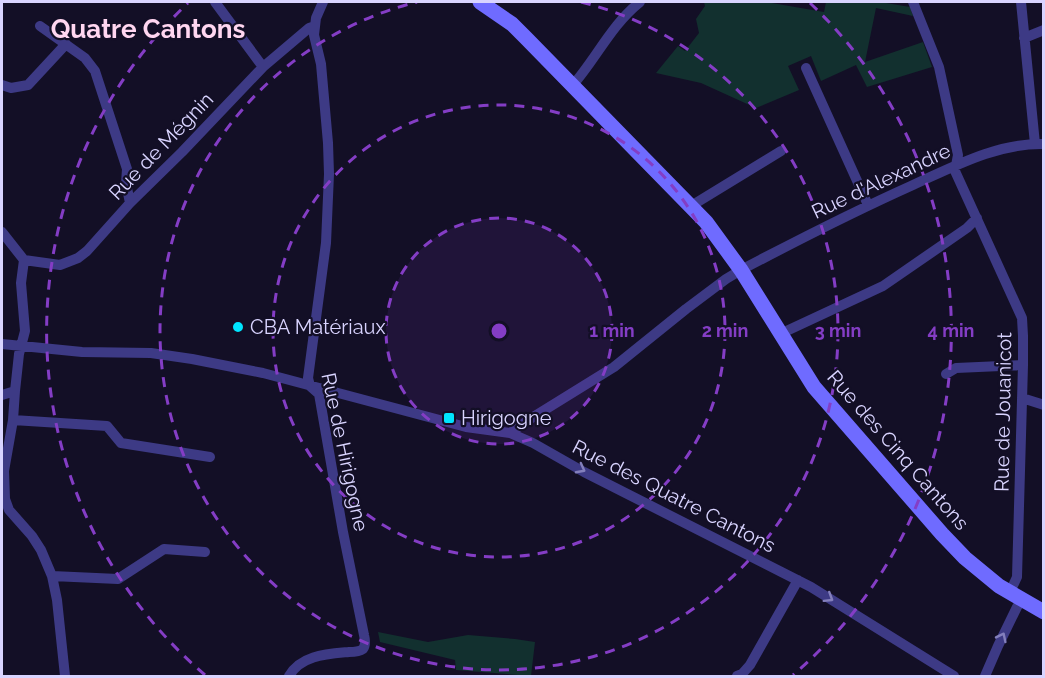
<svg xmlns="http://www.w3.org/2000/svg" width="1045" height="678" viewBox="0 0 1045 678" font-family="Raleway,sans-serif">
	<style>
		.green { fill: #12302f }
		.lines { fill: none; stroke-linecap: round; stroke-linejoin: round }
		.street { stroke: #3d3a85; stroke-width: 10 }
		.secondary { stroke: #6f6bff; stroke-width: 15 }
		.oneway { stroke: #837fbc }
		.ring { fill: none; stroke: #843dc5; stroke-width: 3; stroke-dasharray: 10 8 }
		.poi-dot { fill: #00e5ff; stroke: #130f26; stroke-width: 2 }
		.labels { text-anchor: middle; stroke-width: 4.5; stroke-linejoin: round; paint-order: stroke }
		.street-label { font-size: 20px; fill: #d9d4ff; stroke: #130f26 }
		.poi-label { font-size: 20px; fill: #d9d4ff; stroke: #130f26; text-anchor: start }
		.district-label { font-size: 26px; font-weight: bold; fill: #ffd6f0; stroke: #130f26 }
		.centre { fill: #843dc5; stroke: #130f26; stroke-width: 3 }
		.ring-label { font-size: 18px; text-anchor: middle; font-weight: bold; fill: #843dc5; stroke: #130f26; stroke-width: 4.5; stroke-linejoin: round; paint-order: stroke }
	</style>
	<rect width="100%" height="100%" fill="#130f26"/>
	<path class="green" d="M704 2H766L824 12 826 2H880L910 7 913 16 876 8 865 62 923 42 932 67 867 87 856 65 821 81 811 56 788 66 799 90 756 108 701 83 656 73 678 46 685 51 699 33 696 19 705 6Z
		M378 632 428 642 468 635 515 639 535 642 531 676 456 670 455 660 380 642Z"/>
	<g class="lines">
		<path class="street" d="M215 2 263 67
			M913 2 939 67 958 155 955 171 1022 318 1023 336V365L1017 577 1010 592
			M1021 2 1035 144
			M40 26 85 58 95 71 127 169 126 183 130 203
			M1024 38 1044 30
			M806 68 868 205
			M2 85 11 88 28 85 66 44
			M572 86C596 59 611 25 640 2
			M691 206 781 151
			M2 232 24 260 21 283 25 331 19 354 15 391 2 395
			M24 260 60 265 78 258 87 251 130 203 182 152 263 67 309 28 315 26
			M780 334 883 286 967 228 977 218
			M2 344 82 352 151 353 192 359 263 373 466 427 510 433 533 443 584 472 811 587 954 676
			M946 374 956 368 1023 365
			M15 391 13 420 4 471 5 499 9 510 32 536 41 550 52 576 57 600 65 676
			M1022 398 1044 405
			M13 420 107 426 121 443 210 457
			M510 433 530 419 614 367 686 309 726 279 741 270C798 240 855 211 913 185 955 166 997 143 1044 144
			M52 576 118 579 164 549 205 552
			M289 676C301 655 327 654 349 652 353 652 359 652 363 649 366 645 365 639 364 635L343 532 319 394 310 386 308 378 326 243 329 174 328 143 321 64 314 35 316 18 323 2
			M737 676 742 674 750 665 798 580
			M985 676 998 646 1017 607 1023 599"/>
		<path class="secondary" d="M480 2 512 24 526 38 706 222 741 270 814 387 942 534 965 558 999 586 1044 612"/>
	</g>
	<defs><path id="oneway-chevron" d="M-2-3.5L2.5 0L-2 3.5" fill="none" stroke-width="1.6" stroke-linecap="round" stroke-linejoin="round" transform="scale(1.5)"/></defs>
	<g class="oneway">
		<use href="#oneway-chevron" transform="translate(581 469) rotate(28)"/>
		<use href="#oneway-chevron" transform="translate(829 598) rotate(32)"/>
		<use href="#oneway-chevron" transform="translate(1002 637) rotate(-64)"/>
	</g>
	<circle cx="499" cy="331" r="113" fill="#843dc5" fill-opacity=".12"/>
	<g class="ring">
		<circle cx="499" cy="331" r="113"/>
		<circle cx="499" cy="331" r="226"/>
		<path d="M581 2A339 339 0 1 1 417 2"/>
		<path d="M205 675A452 452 0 0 1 188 3M810 3A452 452 0 0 1 793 675"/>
	</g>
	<g class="poi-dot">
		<circle cx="238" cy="327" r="6"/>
		<rect x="443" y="412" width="12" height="12" rx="3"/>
	</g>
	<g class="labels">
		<g class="street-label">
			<text transform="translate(161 146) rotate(-46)" y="7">Rue de Mégnin</text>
			<text transform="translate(881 181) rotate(-25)" y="7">Rue d'Alexandre</text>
			<text transform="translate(1003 412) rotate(-89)" y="7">Rue de Jouanicot</text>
			<text transform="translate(898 450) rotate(49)" y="7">Rue des Cinq Cantons</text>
			<text transform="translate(345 452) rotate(78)" y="7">Rue de Hirigogne</text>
			<text transform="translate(674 496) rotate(27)" y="7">Rue des Quatre Cantons</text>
		</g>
		<g class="poi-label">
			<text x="250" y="334">CBA Matériaux</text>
			<text x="461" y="425">Hirigogne</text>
		</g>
		<g class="district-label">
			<text x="148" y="38">Quatre Cantons</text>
		</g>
	</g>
	<circle cx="499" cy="331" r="9" class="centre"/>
	<g class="ring-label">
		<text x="612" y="337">1 min</text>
		<text x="725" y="337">2 min</text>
		<text x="838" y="337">3 min</text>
		<text x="951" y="337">4 min</text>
	</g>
	<rect width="1045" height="678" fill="none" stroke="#d9d4ff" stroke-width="6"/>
</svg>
